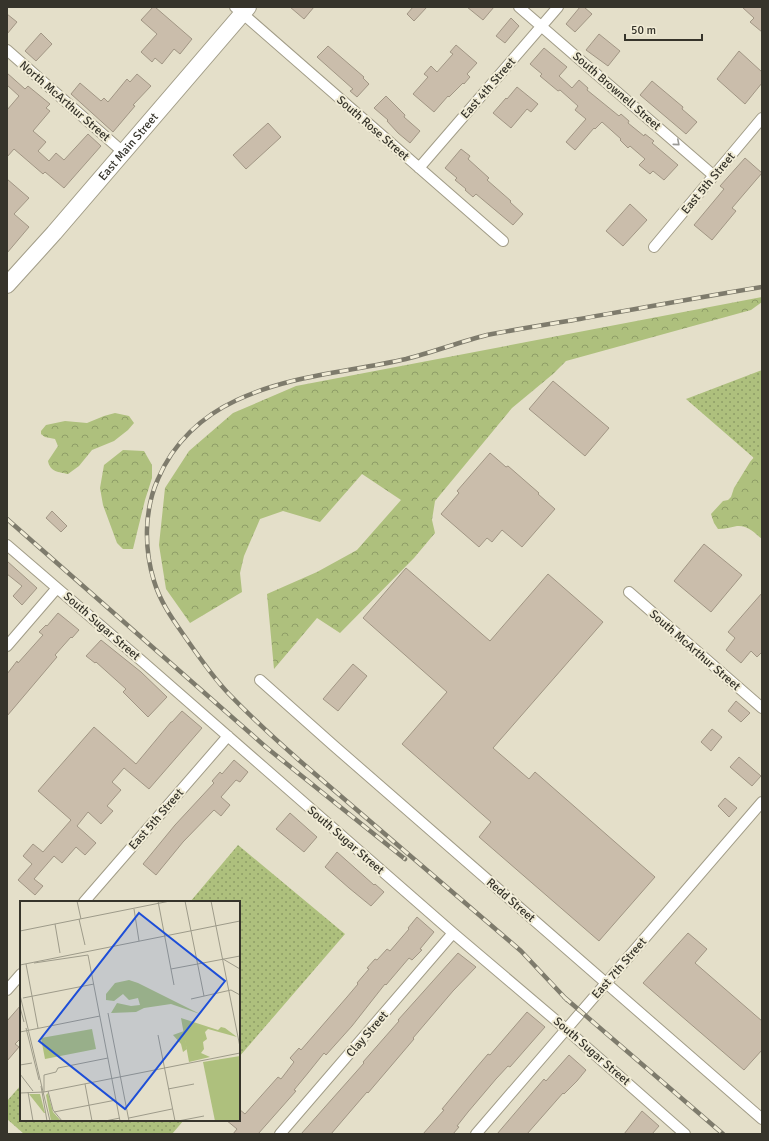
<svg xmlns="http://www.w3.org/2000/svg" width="769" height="1141" viewBox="0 0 769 1141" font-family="Signika,sans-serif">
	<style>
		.grass { fill: url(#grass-dots) }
		.forest { fill: url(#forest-crowns) }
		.building { fill: #cabdab; stroke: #a19684 }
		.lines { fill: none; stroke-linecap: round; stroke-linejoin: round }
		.minor-casing { stroke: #a19c87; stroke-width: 12 }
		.primary-casing { stroke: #a19c87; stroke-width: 18 }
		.minor { stroke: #fff; stroke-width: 10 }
		.primary { stroke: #fff; stroke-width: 16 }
		.rail-casing { stroke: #7e7b6c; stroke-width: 4.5 }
		.rail { stroke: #f1ecd6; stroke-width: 3; stroke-dasharray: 9; stroke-linecap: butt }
		.oneway { stroke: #9a9a95 }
		.labels { text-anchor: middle; stroke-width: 4; stroke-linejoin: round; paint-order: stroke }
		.street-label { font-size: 12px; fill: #36342b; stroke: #f1ecd6 }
		.inset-road { fill: none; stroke: #9e9b8a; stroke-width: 1 }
		.view { fill: #1d4ed8; fill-opacity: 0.15; stroke: #1d4ed8; stroke-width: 2 }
		.inset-edge { fill: none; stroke: #36342b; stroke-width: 2 }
	</style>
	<defs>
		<pattern id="grass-dots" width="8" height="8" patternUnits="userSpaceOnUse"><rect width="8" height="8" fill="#aec07d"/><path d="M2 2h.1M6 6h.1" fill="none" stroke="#8e9d67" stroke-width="1.8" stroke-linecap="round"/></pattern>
		<pattern id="forest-crowns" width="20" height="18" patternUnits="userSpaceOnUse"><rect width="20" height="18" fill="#aec07d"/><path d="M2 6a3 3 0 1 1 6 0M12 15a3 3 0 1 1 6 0" fill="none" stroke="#8e9d67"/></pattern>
	</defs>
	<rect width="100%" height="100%" fill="#e4dfc9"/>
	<path class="grass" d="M762 370V465L686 399Z
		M238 845 345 934 239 1057V902H190Z
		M21 1085V1120H184L172 1134H24L7 1119V1101Z"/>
	<path class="forest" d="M762 297V302L751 310 566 361 553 374 512 408 435 501 432 520 435 533 414 558 340 633 317 618 274 669 267 594 317 572 357 550 401 500 362 474 320 522 283 511 260 519 244 556 240 573 242 592 190 623 166 589 159 545 165 488 189 451 233 413 296 386Z
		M115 413 129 416 134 423 128 430 114 441 92 450 79 466 68 474C59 472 50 472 48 461L58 446 55 439 45 437 41 434V431L46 425 65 421 87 423 104 416Z
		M123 450 144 451 152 465V478L145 500 133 549H123L117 543 103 505 100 488 104 465Z
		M755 456 762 461V539C755 533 748 525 737 526 731 527 725 529 718 529L714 523 711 514 723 501 728 500 731 497 734 488 750 462Z"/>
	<path class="building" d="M153 7H155L192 39 180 54 174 49 162 64 155 58 152 62 141 52 157 34 141 20Z
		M290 7H314L304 19Z
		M413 7H427L414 21 407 14Z
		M467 7H494L483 20Z
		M580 7H584L592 14 575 32 566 24Z
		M742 7H762V32L750 22 754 18Z
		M7 14 17 22 7 34Z
		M511 18 519 26 505 43 496 36Z
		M41 33 52 44 36 61 25 51Z
		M599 34 620 51 608 66 586 50Z
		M456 45 477 63 467 74 470 77 464 84 463 83 449 97 448 96 434 112 413 94 428 77 424 74 431 66 437 72 453 54 450 52Z
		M328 46 364 77 363 78 369 84 357 97 350 91 353 89 317 57Z
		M544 48 567 67 559 76 572 88 579 80 588 88 587 90 619 116 621 114 629 121 628 123 644 136 645 134 654 141 652 143 678 165 664 180 653 171 650 174 639 165 645 159 630 146 628 148 620 140 621 139 602 122 595 129 594 128 575 150 566 142 586 119 575 110 578 106 560 90 558 91 540 76 542 74 530 64Z
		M739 51 762 72V83L745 104 717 79Z
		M7 73 25 89 28 86 50 104 46 108 50 111 33 131 46 142 38 151 49 161 56 153 64 160 88 134 101 146 64 188 45 172 43 174 14 149 7 157V110L19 96 7 85Z
		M137 74 151 86 133 105 135 106 113 132 71 94 80 83 101 101 104 98 108 102 127 79 130 82Z
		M652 81 683 107 682 109 697 122 686 134 640 95Z
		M517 87 538 104 531 112 527 109 511 128 493 113 506 98 507 99Z
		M386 96 405 115 404 117 420 131 410 143 398 133 387 121 388 120 374 108Z
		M268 123 281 137 246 169 233 155Z
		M461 149 470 156 468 159 489 178 487 180 511 201 510 202 523 214 513 225 476 194 473 197 465 190 466 189 455 180 457 178 445 168Z
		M745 158 762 173 732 208 736 211 712 240 694 225 724 189 720 186Z
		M7 179 29 198 14 214 29 227 7 253Z
		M630 204 647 220 623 246 606 231Z
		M553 381 609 428 585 456 529 409Z
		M490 453 506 467 508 466 539 493 538 494 555 509 522 547 502 530 492 542 487 538 479 547 441 514 459 493 457 491Z
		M52 511 67 526 61 532 46 518Z
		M704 544 742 575 711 612 674 581Z
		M7 561 37 588 22 605 13 596 22 586 7 574Z
		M406 568 490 641 548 574 603 622 493 748 529 779 535 772 655 877 599 941 479 837 491 822 402 744 447 692 363 618Z
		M762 593V652L757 657 751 651 741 663 726 650 735 638 728 632Z
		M58 613 79 630 72 638 71 637 55 655 57 657 7 716V674L17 661 18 663 43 635 39 632 46 625 47 626Z
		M101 640 141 672 167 697 148 717 123 692 126 689 96 662 95 663 86 656Z
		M353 664 367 676 338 711 323 699Z
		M736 701 750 713 741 722 728 711Z
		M182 711 202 728 149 789 124 768 112 782 121 790 107 806 113 811 101 824 88 812 77 826 96 843 85 855 76 847 62 863 54 856 34 879 43 886 35 895 18 880 32 864 23 856 33 844 43 852 71 820 38 791 94 727 136 764 171 722H172Z
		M712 729 722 737 711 751 701 742Z
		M739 757 761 776 752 786 730 767Z
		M234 760 248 772 240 782 236 780 221 797 230 805 221 816 214 810 183 842 156 875 143 864 175 825 214 783 212 781 220 772 222 774Z
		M725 798 737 808 729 817 718 806Z
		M290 813 317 837 304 852 276 829Z
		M337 852 374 885 375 884 384 892 371 906 349 888 325 867Z
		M417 917 434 932 420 949 422 950 412 960 409 958 386 985 385 984 352 1026 326 1055 324 1053 308 1073 294 1090 296 1091 258 1134H233L237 1129 226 1120H239V1109L245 1114 278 1077 281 1079 294 1062 290 1058 299 1048 301 1050 347 997 358 984 357 983 369 969 367 968 375 959 377 960 387 949 390 951 409 929 408 928Z
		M688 933 707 949 695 963 762 1021V1050L744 1070 643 983Z
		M458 953 476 967 453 991 413 1038 414 1039 368 1093 367 1092 331 1134H301L364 1063 363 1062 399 1021 398 1020 407 1010Z
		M21 1005V1038L15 1044 19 1047 7 1061V1021Z
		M527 1012 545 1027 510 1067 508 1066 496 1079 468 1112 457 1126 459 1127 453 1134H423L444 1110 442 1109 476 1068 488 1054 490 1055Z
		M569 1055 586 1070 577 1081 564 1094 563 1093 527 1134H497L544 1079 546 1081Z
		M642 1111 659 1126 652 1134H624Z"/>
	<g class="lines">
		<defs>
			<path id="minor" d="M235 7 503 241
				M519 7 713 175
				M7 50 123 152
				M419 168 558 7
				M654 247 762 118
				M7 545 143 662 453 933 566 1029 685 1134
				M629 592 762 708
				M7 646 57 588
				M260 680 333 745 762 1119
				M84 902 228 736
				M7 990 21 974
				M280 1134 453 933
				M476 1134 762 802"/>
			<g id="primary">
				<path id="s1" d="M7 285 54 233 248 7"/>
			</g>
		</defs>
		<use href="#minor" class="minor-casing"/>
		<use href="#primary" class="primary-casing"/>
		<use href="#minor" class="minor"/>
		<use href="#primary" class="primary"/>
		<defs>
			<path id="rail" d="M7 519 267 748 405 859
				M564 997 723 1134
				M567 1000 521 951 300 761C275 739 251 717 228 693 211 675 197 654 183 634 171 617 160 601 154 581 144 549 144 510 158 479 173 443 202 416 237 400 290 375 350 372 406 359 433 352 460 342 487 335 518 329 550 324 580 319 641 308 701 297 762 287"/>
		</defs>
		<use href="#rail" class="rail-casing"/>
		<use href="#rail" class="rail"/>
	</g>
	<defs><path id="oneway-chevron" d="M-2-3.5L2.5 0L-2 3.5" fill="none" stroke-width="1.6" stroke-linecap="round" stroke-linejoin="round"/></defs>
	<use class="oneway" href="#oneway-chevron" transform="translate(677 143) rotate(41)"/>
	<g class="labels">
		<g class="street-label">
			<text transform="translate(488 88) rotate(-49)" y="4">East 4th Street</text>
			<text transform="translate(617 91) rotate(41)" y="4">South Brownell Street</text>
			<text transform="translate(65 101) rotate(41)" y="4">North McArthur Street</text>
			<text transform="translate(373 128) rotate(41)" y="4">South Rose Street</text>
			<text dy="4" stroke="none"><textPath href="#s1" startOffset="184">East Main Street</textPath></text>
			<text transform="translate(708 183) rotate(-50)" y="4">East 5th Street</text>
			<text transform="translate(102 626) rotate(41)" y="4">South Sugar Street</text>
			<text transform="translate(695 650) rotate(41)" y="4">South McArthur Street</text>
			<text transform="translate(156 819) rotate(-49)" y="4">East 5th Street</text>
			<text transform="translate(346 840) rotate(41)" y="4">South Sugar Street</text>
			<text transform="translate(511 900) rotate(41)" y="4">Redd Street</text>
			<text transform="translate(619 968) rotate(-49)" y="4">East 7th Street</text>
			<text transform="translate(367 1034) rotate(-49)" y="4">Clay Street</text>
			<text transform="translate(592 1051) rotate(41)" y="4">South Sugar Street</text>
		</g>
	</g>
	<g transform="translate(20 901)">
		<rect width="220" height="220" fill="#e4dfc9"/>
		<path d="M161 117 198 129 201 126 205 127 217 136 188 128 185 131 187 138 183 141 184 148 181 152 190 156 169 161ZM72 128 76 148 25 158 21 137ZM28 192 33 211 41 220H31L26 194ZM9 193H20L25 212H24Z" fill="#aec07d"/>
		<path d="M109 79 118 82 180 113 151 103 124 107 116 111 91 112 97 102 111 105 120 104 118 97 109 99 103 93 94 100 86 99V93L95 82ZM164 130 167 148 163 151 161 143 153 134Z" fill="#aec07d"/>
		<path d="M220 155V220H195L183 161Z" fill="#aec07d"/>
		<path class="inset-road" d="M57 0 61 18M138 0 154 84M165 0 184 95M191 0 220 146M114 8 119 40M59 18 65 44M35 23 40 52M0 30 150 0M203 58 220 68M14 62 68 54 100 220M6 63 18 127M0 64 220 20M151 68 220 55M0 94 30 220M3 97 74 83M171 98 211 89 220 94M0 106 4 121M88 112 109 220M6 127 19 179M0 131 80 115M138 134 155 220M0 164 12 162M0 173 13 190M65 183 72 220M21 185 27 220M148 188 174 183M28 190 33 209 42 220M8 191 13 220M24 191V174L36 171 38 167 88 157M0 192 24 191 220 152M34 211 96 199M109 217 152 208M85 220 100 217M158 220 184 215"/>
		<path class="view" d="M119 12 205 80 105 208 19 140Z"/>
		<rect width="220" height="220" class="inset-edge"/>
	</g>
	<rect width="769" height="1141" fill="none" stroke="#36342b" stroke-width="16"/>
	<path d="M625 34v6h77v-6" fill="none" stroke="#36342b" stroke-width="2"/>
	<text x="631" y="34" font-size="12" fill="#36342b" stroke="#f1ecd6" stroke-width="3" paint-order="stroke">50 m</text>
</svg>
